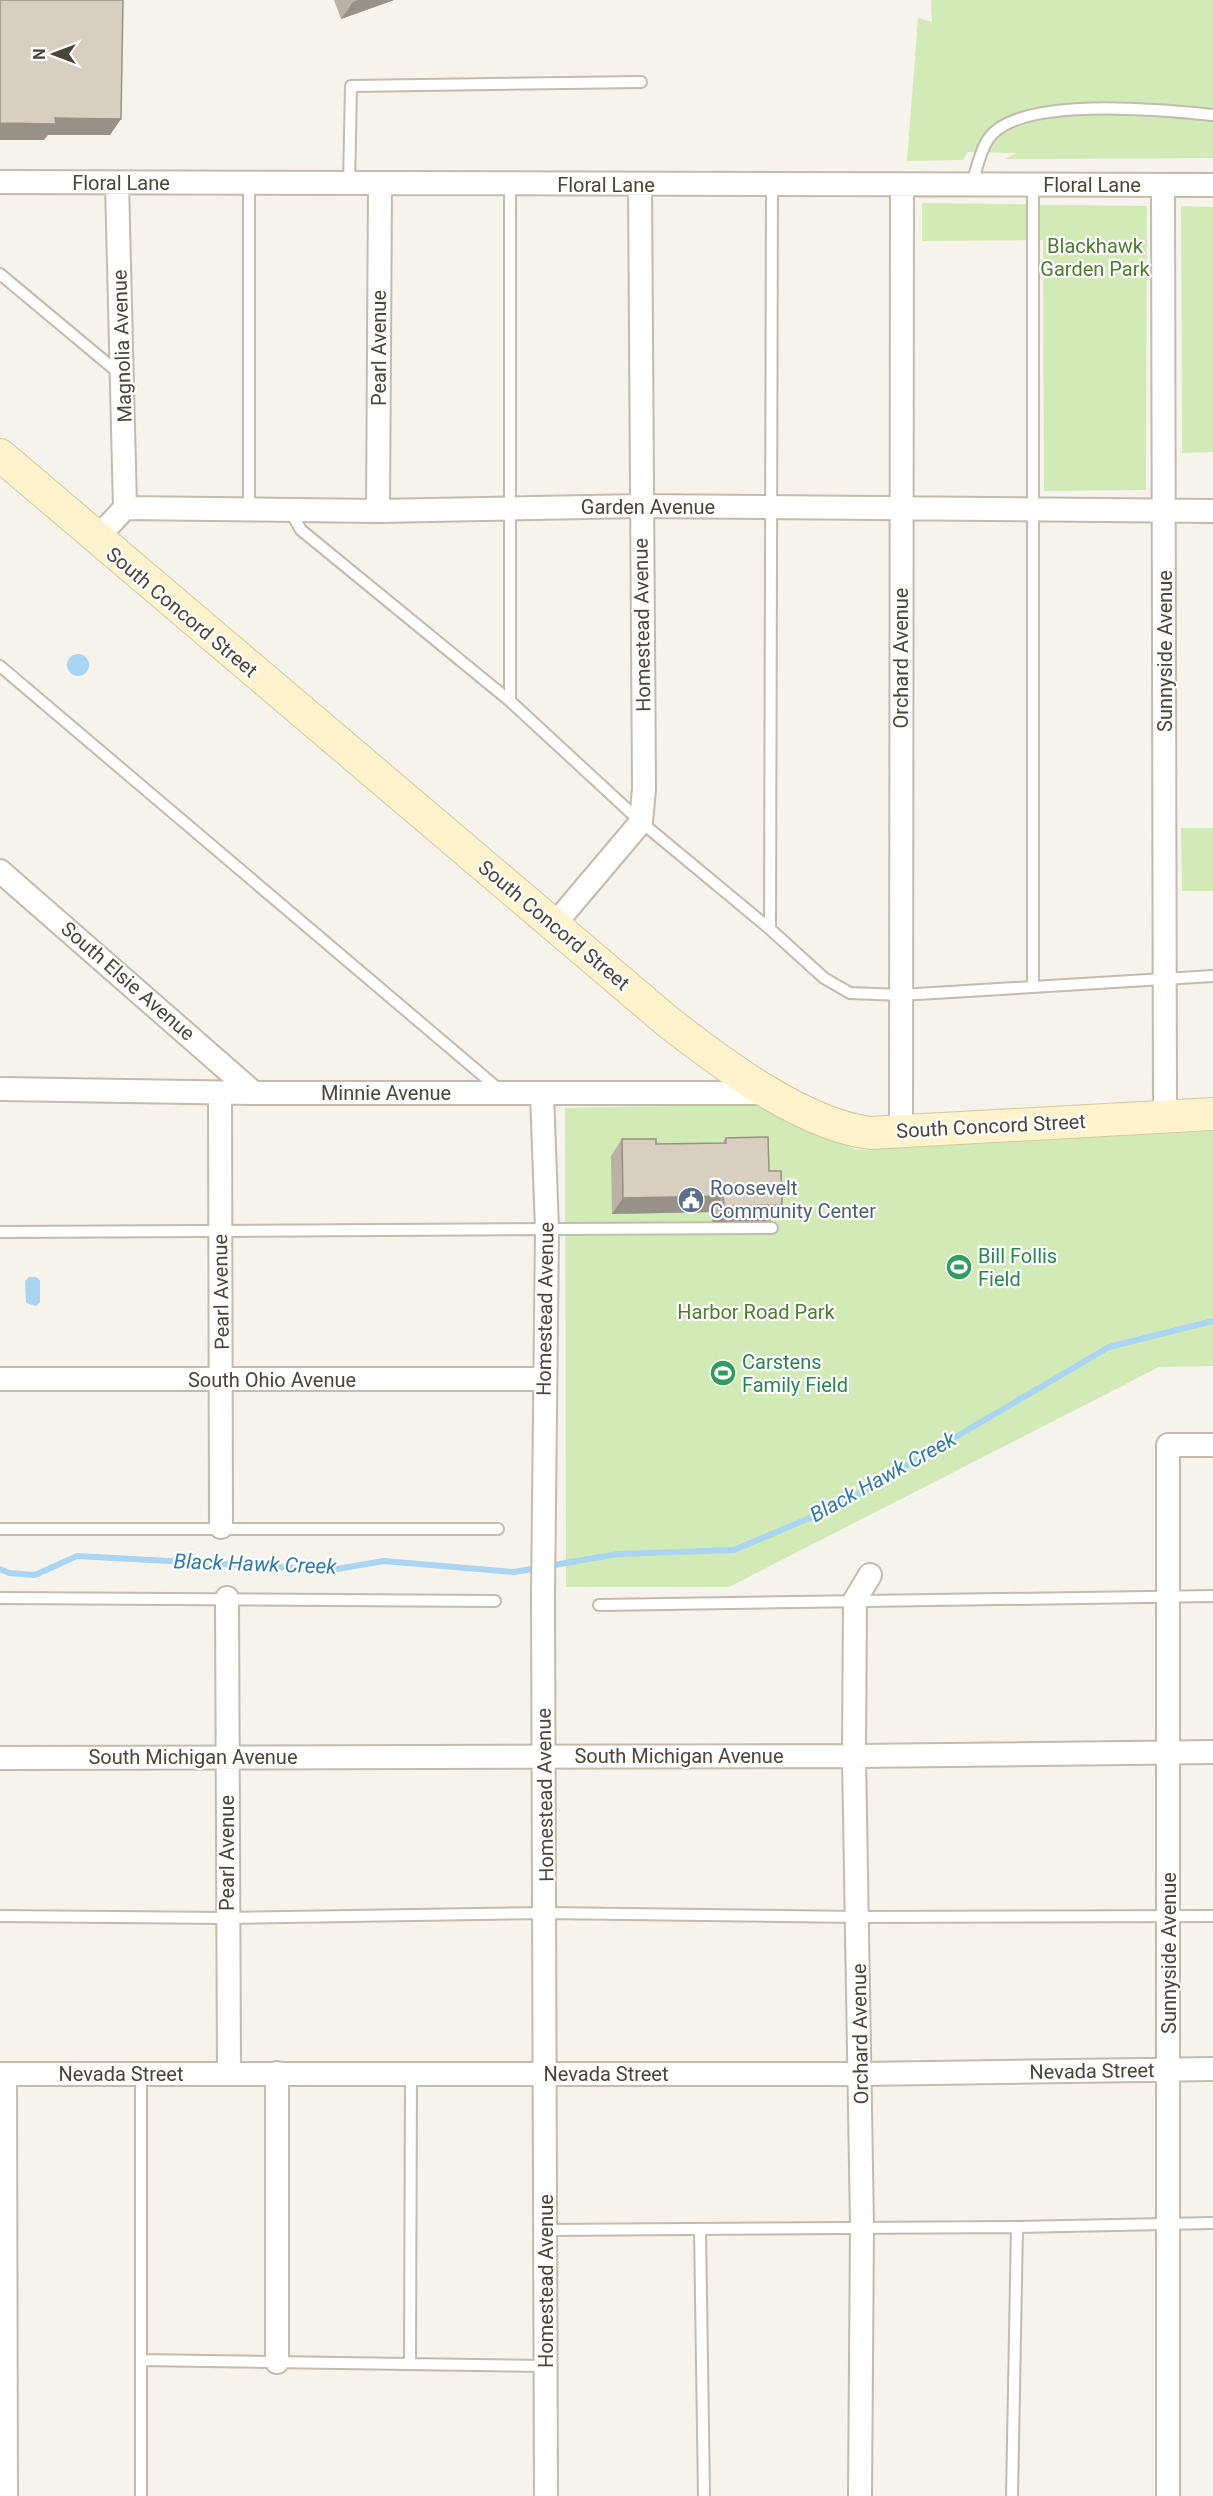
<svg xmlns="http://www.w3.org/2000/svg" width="1213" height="2496" viewBox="0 0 1213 2496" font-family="Roboto,sans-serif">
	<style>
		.green { fill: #d2eab5 }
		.water { fill: #a9d4f2 }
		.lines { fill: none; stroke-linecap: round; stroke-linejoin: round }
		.stream { stroke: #a9d4f2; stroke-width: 6 }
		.lane-casing { stroke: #c2bbae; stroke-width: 14 }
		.street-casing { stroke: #c2bbae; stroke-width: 26 }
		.secondary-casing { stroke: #d6c79b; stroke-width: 34 }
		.lane { stroke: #fff; stroke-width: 10 }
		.street { stroke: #fff; stroke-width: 22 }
		.secondary { stroke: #fff3cd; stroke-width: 32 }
		.wall { fill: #bab2a6 }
		.shaded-wall { fill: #979187 }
		.building { fill: #d8cfc1; stroke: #979187; stroke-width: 1.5 }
		.labels { text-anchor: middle; stroke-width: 4.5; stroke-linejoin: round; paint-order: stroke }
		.street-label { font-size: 20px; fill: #4b4439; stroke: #fff }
		.park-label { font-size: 20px; fill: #4a7f2a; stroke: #fff }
		.service-label { font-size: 20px; fill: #4e5e75; stroke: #fff; text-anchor: start }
		.leisure-label { font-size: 20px; fill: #27864d; stroke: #fff; text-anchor: start }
		.water-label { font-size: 21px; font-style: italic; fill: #2e7ab2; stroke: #fff }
	</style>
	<rect width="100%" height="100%" fill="#f6f3ec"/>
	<path class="green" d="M931 0H1213V158L1005 159 1017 153 968 152 963 160 907 161 918 18 932 22Z
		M922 203 1147 206 1146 490 1044 491 1043 240 922 241Z
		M1181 206 1213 207V452L1182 453Z
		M1181 828H1213V891H1182Z
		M771 1104 856 1150 1213 1131V1366L1159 1367 729 1587H566L565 1108Z"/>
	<path class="water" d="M67 665a11 11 0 1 1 22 0a11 11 0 1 1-22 0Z
		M29 1277H36L40 1280V1302L36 1306 26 1303 25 1281Z"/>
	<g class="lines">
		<path class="stream" d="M548 1566 618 1554 734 1550 838 1506 1109 1347 1213 1321
			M0 1569 9 1573 35 1575 77 1556 331 1570 384 1561 514 1572 538 1568"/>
		<defs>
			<path id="lane" d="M249 183V508
				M349 185 351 86 641 82
				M510 185V701
				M772 185 770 929 824 978 850 993 901 995 1213 976
				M972 185C976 171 979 154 987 141 1014 94 1165 110 1213 115
				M0 274 120 374
				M290 511 301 530 510 701 641 822 770 929
				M0 666 501 1091
				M1033 987V185
				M0 1232 772 1228
				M0 1529H498
				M0 1598 495 1601
				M599 1605 1213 1596
				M0 1916 227 1918 546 1913 858 1917 1213 1916
				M700 2229 704 2496
				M546 2230 1017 2227 1213 2223
				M142 2360 546 2366
				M410 2364 411 2073
				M141 2496V2074
				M1012 2496 1017 2227"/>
			<path id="street" d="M0 182 1213 185
				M117 183 125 508
				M1163 186 1165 1117
				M378 511 380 185
				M96 539 125 508 378 511 640 506 1213 511
				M0 871 254 1093
				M554 925 641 822 644 789 640 185
				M0 1089 254 1093H769
				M220 1093 221 1527
				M542 1094 547 1230 543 1595 546 2496
				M901 1131 902 185
				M0 1379H544
				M227 1598 229 2072
				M0 1758 854 1756 1213 1752
				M0 2074H861L1213 2069
				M5 2074 6 2496
				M277 2362V2073
				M860 2496 862 2226 854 1756 855 1600 870 1575
				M1168 2496V1445H1213"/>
			<path id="secondary" d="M0 455 667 1021C721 1063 801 1124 870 1133L1213 1114"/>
		</defs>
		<use href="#lane" class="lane-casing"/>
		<use href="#street" class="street-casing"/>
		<use href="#secondary" class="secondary-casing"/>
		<use href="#lane" class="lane"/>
		<use href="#street" class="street"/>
		<use href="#secondary" class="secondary"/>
	</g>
	<path class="wall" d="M334 0H394L341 19Z
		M726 1138 769 1171 782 1205 770 1221 712 1222V1212L612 1214 611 1156 622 1139 656 1144 722 1143Z"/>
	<path class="shaded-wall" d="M358 0H394L341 19 353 2Z
		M55 118 121 119 110 135H48L44 140H0V123Z
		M723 1196 712 1212 612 1214 623 1198Z
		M782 1205 770 1221 712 1222 724 1206Z"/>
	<path class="building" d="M0 0H123L121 119 55 118 56 124 0 123Z
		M768 1137 769 1171H781L782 1205 724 1206 723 1196 623 1198 622 1139H656V1144L726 1143V1138Z"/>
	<defs>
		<symbol id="civic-disc" viewBox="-11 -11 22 22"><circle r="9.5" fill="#5c6f8a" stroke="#fff"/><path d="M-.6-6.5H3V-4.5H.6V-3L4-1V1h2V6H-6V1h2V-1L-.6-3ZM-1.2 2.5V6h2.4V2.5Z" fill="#fff"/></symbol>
		<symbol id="stadium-disc" viewBox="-11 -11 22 22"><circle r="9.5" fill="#2e9e5b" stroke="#fff"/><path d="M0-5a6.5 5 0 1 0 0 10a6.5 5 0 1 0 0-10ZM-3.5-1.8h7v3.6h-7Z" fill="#fff"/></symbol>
	</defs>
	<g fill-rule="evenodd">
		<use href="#civic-disc" x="676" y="1185" width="30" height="30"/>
		<use href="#stadium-disc" x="944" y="1252" width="30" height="30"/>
		<use href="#stadium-disc" x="708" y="1358" width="30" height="30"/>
	</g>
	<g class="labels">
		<g class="street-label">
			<text x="121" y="190">Floral Lane</text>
			<text x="606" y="192">Floral Lane</text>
			<text x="1092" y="192">Floral Lane</text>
			<text transform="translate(122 346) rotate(-92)" y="7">Magnolia Avenue</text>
			<text transform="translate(379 348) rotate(-90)" y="7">Pearl Avenue</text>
			<text x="648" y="514">Garden Avenue</text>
			<text transform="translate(182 612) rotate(40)" y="7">South Concord Street</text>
			<text transform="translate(642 625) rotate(-91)" y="7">Homestead Avenue</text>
			<text transform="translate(1165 651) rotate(-90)" y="7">Sunnyside Avenue</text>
			<text transform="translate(901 658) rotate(-90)" y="7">Orchard Avenue</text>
			<text transform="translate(554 925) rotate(40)" y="7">South Concord Street</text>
			<text transform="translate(128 981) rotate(41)" y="7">South Elsie Avenue</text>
			<text x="386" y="1100">Minnie Avenue</text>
			<text transform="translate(991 1126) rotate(-3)" y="7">South Concord Street</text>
			<text transform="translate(221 1292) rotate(-91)" y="7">Pearl Avenue</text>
			<text transform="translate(545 1309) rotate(-89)" y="7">Homestead Avenue</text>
			<text x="272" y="1387">South Ohio Avenue</text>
			<text x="679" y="1763">South Michigan Avenue</text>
			<text x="193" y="1764">South Michigan Avenue</text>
			<text transform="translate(545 1795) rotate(-91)" y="7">Homestead Avenue</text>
			<text transform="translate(227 1853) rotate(-90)" y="7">Pearl Avenue</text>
			<text transform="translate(1169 1953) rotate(-90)" y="7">Sunnyside Avenue</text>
			<text transform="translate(860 2034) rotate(-91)" y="7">Orchard Avenue</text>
			<text transform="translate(1092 2071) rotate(-1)" y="7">Nevada Street</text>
			<text x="121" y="2081">Nevada Street</text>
			<text x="606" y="2081">Nevada Street</text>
			<text transform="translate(546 2281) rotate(-90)" y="7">Homestead Avenue</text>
		</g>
		<g class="park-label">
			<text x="1095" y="253">Blackhawk<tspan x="1095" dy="23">Garden Park</tspan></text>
			<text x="756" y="1319">Harbor Road Park</text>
		</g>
		<g class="service-label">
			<text x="710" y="1195">Roosevelt<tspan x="710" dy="23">Community Center</tspan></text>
		</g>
		<g class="leisure-label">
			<text x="978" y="1263">Bill Follis<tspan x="978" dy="23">Field</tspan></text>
			<text x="742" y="1369">Carstens<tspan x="742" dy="23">Family Field</tspan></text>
		</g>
		<g class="water-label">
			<text transform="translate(883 1477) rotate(-29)" y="7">Black Hawk Creek</text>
			<text transform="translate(255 1564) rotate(2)" y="7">Black Hawk Creek</text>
		</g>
	</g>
	<g transform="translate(54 54) rotate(270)" stroke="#ffffff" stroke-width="4.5" paint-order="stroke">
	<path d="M0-4.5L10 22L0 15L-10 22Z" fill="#4b4439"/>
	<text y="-9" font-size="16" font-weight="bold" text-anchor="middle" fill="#4b4439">N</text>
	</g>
</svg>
